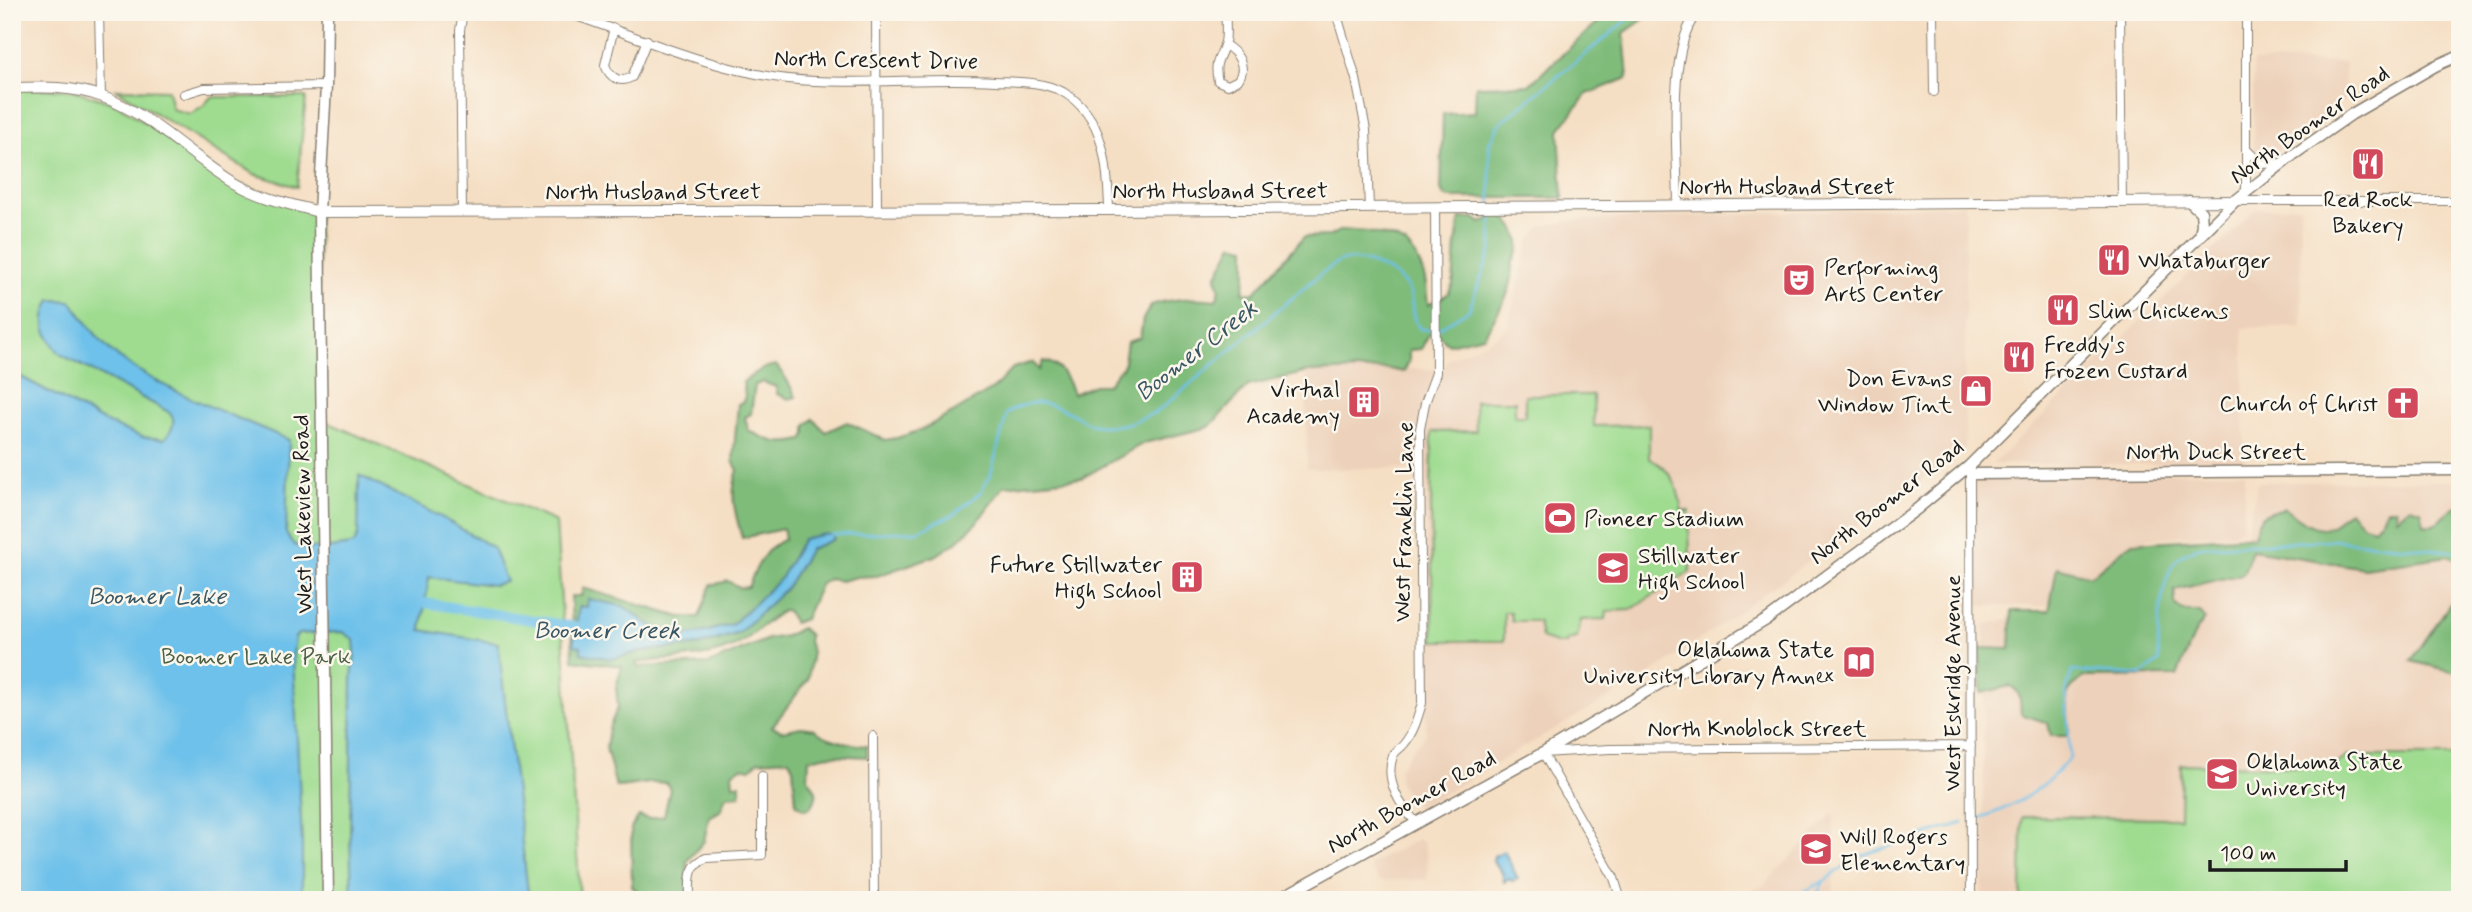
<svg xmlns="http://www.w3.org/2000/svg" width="2472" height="912" viewBox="0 0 2472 912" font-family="Mynerve,sans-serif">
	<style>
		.built { fill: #edd1ba }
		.green { fill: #9fdc90; stroke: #5e7c56; stroke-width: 2 }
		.forest { fill: #7fbc7a; stroke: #4e6c4b; stroke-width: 2; fill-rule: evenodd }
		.water { fill: #6ec1ea; stroke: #456e83; stroke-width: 2 }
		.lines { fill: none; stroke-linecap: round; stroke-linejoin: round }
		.stream { stroke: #6ec1ea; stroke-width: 2.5 }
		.canal { stroke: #6ec1ea; stroke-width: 10 }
		.minor-casing { stroke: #887e70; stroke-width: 10 }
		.tertiary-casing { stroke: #887e70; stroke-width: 12 }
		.secondary-casing { stroke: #887e70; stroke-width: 13 }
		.minor { stroke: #fff; stroke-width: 8 }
		.tertiary { stroke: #fff; stroke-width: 10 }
		.secondary { stroke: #fff; stroke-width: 10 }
		.labels { text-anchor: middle; stroke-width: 5; stroke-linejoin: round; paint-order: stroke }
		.street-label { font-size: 23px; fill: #1c1c1c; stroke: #fbf7ec }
		.poi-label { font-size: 23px; fill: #1c1c1c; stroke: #fbf7ec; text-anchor: start }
		.park-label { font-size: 23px; fill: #4a5f45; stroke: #fbf7ec }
		.water-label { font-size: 24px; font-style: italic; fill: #395664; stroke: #fbf7ec }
	</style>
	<rect width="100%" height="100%" fill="#fbf7ec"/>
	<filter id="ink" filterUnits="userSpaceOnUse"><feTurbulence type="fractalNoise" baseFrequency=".0143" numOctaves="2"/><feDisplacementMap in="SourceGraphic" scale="14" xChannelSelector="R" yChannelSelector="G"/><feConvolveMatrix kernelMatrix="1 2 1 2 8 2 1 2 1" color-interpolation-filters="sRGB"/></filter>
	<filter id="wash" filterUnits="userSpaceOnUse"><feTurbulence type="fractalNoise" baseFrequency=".00686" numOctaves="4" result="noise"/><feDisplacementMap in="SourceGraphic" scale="28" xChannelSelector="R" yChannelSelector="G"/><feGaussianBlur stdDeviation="1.57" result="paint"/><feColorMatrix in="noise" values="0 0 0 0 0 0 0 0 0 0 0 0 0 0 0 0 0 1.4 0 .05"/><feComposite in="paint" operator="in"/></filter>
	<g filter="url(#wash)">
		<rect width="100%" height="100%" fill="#f5dfc4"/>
		<path class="built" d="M2253 62H2345V100L2266 158 2259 155 2254 148Z
			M1965 205V449L1663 666 1418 809 1399 782V769L1410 752 1426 735V468L1307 469 1306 369H1443L1448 359 1490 341 1508 327 1530 239 1542 226 1571 221Z
			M2300 206 2302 326 2243 328 2245 464H1993L2256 209Z
			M2245 472 2243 526 2234 533 2149 538 2127 553 2101 582 2061 595 2044 606H1972V474Z
			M2460 481V900H1982L1985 625 2096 595 2145 554 2246 534 2258 482Z
			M1834 812 1833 900H1725L1763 886Z
			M1418 839 1423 841 1427 855V879L1379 881 1369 865Z"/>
		<path class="green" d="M12 88 73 90 119 105 233 182 318 212 320 419 556 522 580 900H12Z
			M116 89 168 90 172 109 190 114 204 105 211 97H306L297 187 254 174Z
			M1525 395H1593L1594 426 1649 425V458C1673 470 1678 486 1682 511H1689L1690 572 1630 610 1607 611 1606 619 1581 620 1577 638 1567 640V643L1559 644 1541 638 1538 621H1511L1510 612H1504V641H1433L1431 511 1432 432 1476 431 1475 401H1515V416H1525Z
			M2348 756H2460V900H2021L2022 817 2180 818 2181 764 2331 768Z"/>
		<path class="forest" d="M1609 12H1654L1624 33 1628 78 1587 94 1559 130 1563 198H1449L1444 196 1441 190 1443 114 1475 112 1476 86 1529 85Z
			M1499 213C1512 222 1521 233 1519 250 1518 255 1513 259 1512 265 1511 268 1513 272 1512 276 1510 297 1494 317 1484 336L1449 344 1438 335 1429 334 1421 349 1409 350V361L1404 372 1389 369 1308 372 1248 386 1209 427 1144 443 1082 478 1004 486 977 522 959 540 937 555 877 576 857 577 841 581 829 579 821 583 805 619 794 623 788 612 785 610C767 618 755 636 737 645 706 660 669 658 636 663L638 667 709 664 768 639 786 636 801 628 809 635 808 642 812 651 808 679 772 727 782 731 801 727 815 729C822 739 854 745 867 746V757L829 755 809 759 808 778C816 791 821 793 810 808L804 809 796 804 793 768 789 759 758 761 750 769 742 767 732 773 733 784H740V795L726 796 720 811 709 817 704 841 687 861V900H644L632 886 631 828 639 816 649 819 664 816 670 789 666 783C649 780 634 787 616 787L606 748 609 728 618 707 616 687 622 666 573 660 571 596H581L583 588 680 617H699L711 585 728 581 740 588 748 587C756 567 765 547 785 539L783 529 742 538C735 513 729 495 738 470L733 461 738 404 743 402 745 396 743 382C755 374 761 367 776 365L787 380 796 397 789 399 777 394 776 387 763 382 755 385 751 414 745 417 748 430C769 441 779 446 803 440L806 434V426L813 419 826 432 847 422 885 440 897 438 921 430 951 414 994 388 1013 368 1033 362 1039 370 1043 361C1061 363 1067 379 1073 394L1094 385H1107C1113 379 1115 372 1123 367L1127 342 1140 338 1143 319 1151 305C1173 298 1194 297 1216 300L1220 289 1216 277 1233 244 1246 247V276L1243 292 1253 294 1304 237 1330 236 1341 230 1368 232 1393 238 1406 244 1416 256 1421 268 1425 278 1428 305 1448 294 1453 284 1456 245 1460 218H1475L1481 223ZM803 539H834L810 549 786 588 739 633 700 645 643 651 623 656 581 653V646L573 644 579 607 623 606 649 624 676 636 697 634 733 624 780 579Z
			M2460 506V561L2448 556 2364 568 2252 550 2243 574 2175 590V604C2181 613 2190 612 2200 612L2205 619 2196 631 2177 676 2084 677 2072 687 2067 695 2069 733 2066 736H2051L2048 723 2021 714C2020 703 2022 691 2010 686L1981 693 1980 648 2010 649 2012 611H2049L2057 567 2090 576C2106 566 2116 553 2132 543L2254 536C2259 514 2263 513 2285 508 2295 517 2318 534 2332 526 2339 521 2340 515 2350 511L2364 525 2373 528 2380 522 2387 509H2396L2397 518 2410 507 2421 510 2424 524C2441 528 2445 510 2460 506Z
			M2460 589V673L2411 661Z"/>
		<path class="water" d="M51 300 71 301C86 321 102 347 124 361 174 396 234 415 289 440L286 533C289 538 291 544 297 546 310 550 341 548 354 544L358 535 359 475 443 518 493 548 506 582 493 585 429 577 421 630 498 643 529 900H352L350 837 352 676 355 654 354 640 343 632 298 634 295 638 293 655 302 842V900H12V372L109 424 142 437 164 439C173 430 178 419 167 411L60 354C45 335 39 322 51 300Z
			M825 534 832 535 834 539 810 549 786 588 739 633 700 645 643 651 611 659 581 653V646L573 645 579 607H587L588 599 623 606 649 624 676 636 697 634 733 624 780 579 803 539Z
			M1504 851 1518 879 1512 881 1510 879 1504 882 1502 872 1493 862 1494 856Z"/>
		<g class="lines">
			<path class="stream" d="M1439 328 1469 310 1492 248 1489 144 1499 124 1637 12
				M831 535 918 531 954 514 981 492 991 473 1007 413C1031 398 1050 401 1074 415 1080 418 1087 424 1094 425 1121 429 1134 422 1158 411L1322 273C1329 269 1338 260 1346 260 1366 258 1400 272 1409 291 1415 305 1408 312 1420 329L1433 330
				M1979 818C2015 807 2047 787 2070 757L2066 692 2072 671 2142 675 2159 662C2157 637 2159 579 2177 559 2181 554 2190 551 2196 547L2333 540 2460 552
				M1788 900 1824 881 1859 856 1963 823
				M1814 900 1824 881"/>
			<path class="canal" d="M425 603 576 627"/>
		</g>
	</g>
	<g filter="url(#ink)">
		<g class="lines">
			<defs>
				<path id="minor" d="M99 12 101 96
					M564 12C637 36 710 70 788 79 857 86 926 77 995 81 1018 82 1042 81 1063 92 1105 116 1108 167 1109 210
					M876 12 877 210
					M1336 12 1356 79 1366 130 1369 208
					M1933 12 1934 92
					M2120 12 2122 202
					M2246 12V192
					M614 28 605 65C610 78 620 84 632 77L647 40
					M1225 45C1237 52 1248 66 1238 80L1228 85 1218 81C1213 61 1221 58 1225 42 1227 33 1225 22 1226 12
					M184 94 204 88 326 86
					M2247 150 2261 164 2283 163
					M2235 201H2460
					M1678 206C1678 158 1665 48 1698 12
					M462 212 460 30 463 12
					M1970 469 1971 900
					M873 736 874 900
					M1416 822C1400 806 1384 780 1393 756 1395 751 1400 749 1404 744 1414 732 1418 717 1422 703L1420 429 1425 403 1436 373 1435 208
					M690 900C690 882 687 865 706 858L762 855V776
					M1621 900 1614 878 1543 753 1610 749 1971 746"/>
				<path id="tertiary" d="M12 88C42 87 74 86 103 97 152 115 189 155 233 182 260 198 289 204 319 212L1109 210 2235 201"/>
				<path id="secondary" d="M327 12 326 86 319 212 328 900
					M2189 201 2201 212 2202 224 2200 236
					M1972 474 2460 470
					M1277 900 1543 753 1768 619 1917 509 1969 466 2235 201 2293 155 2352 114 2435 66 2460 55"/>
			</defs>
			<use href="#minor" class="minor-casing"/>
			<use href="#tertiary" class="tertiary-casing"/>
			<use href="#secondary" class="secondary-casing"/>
			<use href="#minor" class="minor"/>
			<use href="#tertiary" class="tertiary"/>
			<use href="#secondary" class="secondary"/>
		</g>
	</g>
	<defs>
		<symbol id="restaurant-square" viewBox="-11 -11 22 22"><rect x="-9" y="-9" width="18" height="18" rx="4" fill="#d1495b" stroke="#fbf7ec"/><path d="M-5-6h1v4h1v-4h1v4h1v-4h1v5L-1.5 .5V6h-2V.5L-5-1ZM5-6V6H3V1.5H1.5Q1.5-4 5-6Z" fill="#fff"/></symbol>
		<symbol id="theatre-square" viewBox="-11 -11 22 22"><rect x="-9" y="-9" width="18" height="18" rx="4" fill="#d1495b" stroke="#fbf7ec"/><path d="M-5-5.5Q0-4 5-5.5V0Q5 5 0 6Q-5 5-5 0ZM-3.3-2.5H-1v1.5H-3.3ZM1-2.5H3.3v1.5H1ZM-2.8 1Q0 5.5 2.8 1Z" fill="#fff"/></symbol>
		<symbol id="shop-square" viewBox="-11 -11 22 22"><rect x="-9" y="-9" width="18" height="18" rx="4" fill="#d1495b" stroke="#fbf7ec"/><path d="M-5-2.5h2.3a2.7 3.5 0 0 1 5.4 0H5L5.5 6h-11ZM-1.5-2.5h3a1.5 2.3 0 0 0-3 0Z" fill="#fff"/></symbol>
		<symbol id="building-square" viewBox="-11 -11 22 22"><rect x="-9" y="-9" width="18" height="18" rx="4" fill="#d1495b" stroke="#fbf7ec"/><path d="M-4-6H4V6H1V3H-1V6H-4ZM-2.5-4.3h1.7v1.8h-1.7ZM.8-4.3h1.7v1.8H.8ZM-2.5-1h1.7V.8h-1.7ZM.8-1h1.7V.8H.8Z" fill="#fff"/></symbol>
		<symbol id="church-square" viewBox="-11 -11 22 22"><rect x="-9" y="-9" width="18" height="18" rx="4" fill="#d1495b" stroke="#fbf7ec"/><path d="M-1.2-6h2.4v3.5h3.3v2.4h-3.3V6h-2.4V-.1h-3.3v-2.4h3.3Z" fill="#fff"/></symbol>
		<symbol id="stadium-square" viewBox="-11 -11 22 22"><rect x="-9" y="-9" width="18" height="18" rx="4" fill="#d1495b" stroke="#fbf7ec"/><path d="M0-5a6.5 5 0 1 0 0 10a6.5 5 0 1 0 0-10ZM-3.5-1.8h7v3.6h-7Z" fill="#fff"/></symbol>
		<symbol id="school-square" viewBox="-11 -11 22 22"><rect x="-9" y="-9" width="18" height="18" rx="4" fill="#d1495b" stroke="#fbf7ec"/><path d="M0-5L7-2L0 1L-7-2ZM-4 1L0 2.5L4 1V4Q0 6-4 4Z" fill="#fff"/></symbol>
		<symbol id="library-square" viewBox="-11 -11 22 22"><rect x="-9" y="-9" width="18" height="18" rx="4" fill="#d1495b" stroke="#fbf7ec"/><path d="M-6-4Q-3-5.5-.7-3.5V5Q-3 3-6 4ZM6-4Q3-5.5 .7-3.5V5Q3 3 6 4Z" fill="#fff"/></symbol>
		<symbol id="university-square" viewBox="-11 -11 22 22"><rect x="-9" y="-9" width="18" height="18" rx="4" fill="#d1495b" stroke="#fbf7ec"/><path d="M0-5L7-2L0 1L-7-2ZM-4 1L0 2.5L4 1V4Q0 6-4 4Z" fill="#fff"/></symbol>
	</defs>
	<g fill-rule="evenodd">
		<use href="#restaurant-square" x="2349" y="145" width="38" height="38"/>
		<use href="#restaurant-square" x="2095" y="241" width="38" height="38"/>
		<use href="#theatre-square" x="1780" y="261" width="38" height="38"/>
		<use href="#restaurant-square" x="2044" y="291" width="38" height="38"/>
		<use href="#restaurant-square" x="2000" y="338" width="38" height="38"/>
		<use href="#shop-square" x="1957" y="372" width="38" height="38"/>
		<use href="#building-square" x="1345" y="383" width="38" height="38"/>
		<use href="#church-square" x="2384" y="384" width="38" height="38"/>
		<use href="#stadium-square" x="1541" y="499" width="38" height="38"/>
		<use href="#school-square" x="1594" y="549" width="38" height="38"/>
		<use href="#building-square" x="1168" y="558" width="38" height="38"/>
		<use href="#library-square" x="1840" y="643" width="38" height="38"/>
		<use href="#university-square" x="2203" y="755" width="38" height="38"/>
		<use href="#school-square" x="1797" y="830" width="38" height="38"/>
	</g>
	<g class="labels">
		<g class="street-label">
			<text transform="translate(876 59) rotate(1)" y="8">North Crescent Drive</text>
			<text transform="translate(2309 124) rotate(-35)" y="8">North Boomer Road</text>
			<text x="1787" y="194">North Husband Street</text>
			<text x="1220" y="198">North Husband Street</text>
			<text x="653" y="199">North Husband Street</text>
			<text x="2216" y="459">North Duck Street</text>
			<text transform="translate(1886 501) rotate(-38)" y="8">North Boomer Road</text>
			<text transform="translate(302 514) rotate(-91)" y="8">West Lakeview Road</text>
			<text transform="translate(1403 522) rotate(-89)" y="8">West Franklin Lane</text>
			<text transform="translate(1952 683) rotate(-90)" y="8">West Eskridge Avenue</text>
			<text x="1757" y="736">North Knoblock Street</text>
			<text transform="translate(1411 801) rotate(-29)" y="8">North Boomer Road</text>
		</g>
		<g class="poi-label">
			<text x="2368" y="207" text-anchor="middle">Red Rock<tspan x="2368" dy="26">Bakery</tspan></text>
			<text x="2138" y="268">Whataburger</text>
			<text x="1824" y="275">Performing<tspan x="1824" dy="26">Arts Center</tspan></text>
			<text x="2088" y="318">Slim Chickens</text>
			<text x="2044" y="352">Freddy's<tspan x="2044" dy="26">Frozen Custard</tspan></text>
			<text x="1952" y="386" text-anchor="end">Don Evans<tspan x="1952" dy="26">Window Tint</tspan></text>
			<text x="1340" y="397" text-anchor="end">Virtual<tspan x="1340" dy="26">Academy</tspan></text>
			<text x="2378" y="411" text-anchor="end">Church of Christ</text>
			<text x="1584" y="526">Pioneer Stadium</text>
			<text x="1638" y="563">Stillwater<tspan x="1638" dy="26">High School</tspan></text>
			<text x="1162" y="572" text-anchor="end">Future Stillwater<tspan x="1162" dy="26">High School</tspan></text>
			<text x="1834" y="657" text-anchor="end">Oklahoma State<tspan x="1834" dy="26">University Library Annex</tspan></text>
			<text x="2246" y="769">Oklahoma State<tspan x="2246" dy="26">University</tspan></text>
			<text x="1840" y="844">Will Rogers<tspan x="1840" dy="26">Elementary</tspan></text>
		</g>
		<g class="park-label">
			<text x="256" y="664">Boomer Lake Park</text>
		</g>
		<g class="water-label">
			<text transform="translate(1196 350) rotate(-38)" y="8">Boomer Creek</text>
			<text x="157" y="604">Boomer Lake</text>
			<text x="607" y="638">Boomer Creek</text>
		</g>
	</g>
	<rect width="2472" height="912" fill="none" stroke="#fbf7ec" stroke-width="42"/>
	<path d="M2210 860v10h136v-10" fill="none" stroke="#1c1c1c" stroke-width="3.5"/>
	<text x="2220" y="860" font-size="21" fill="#1c1c1c" stroke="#fbf7ec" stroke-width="5" paint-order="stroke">100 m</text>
</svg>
